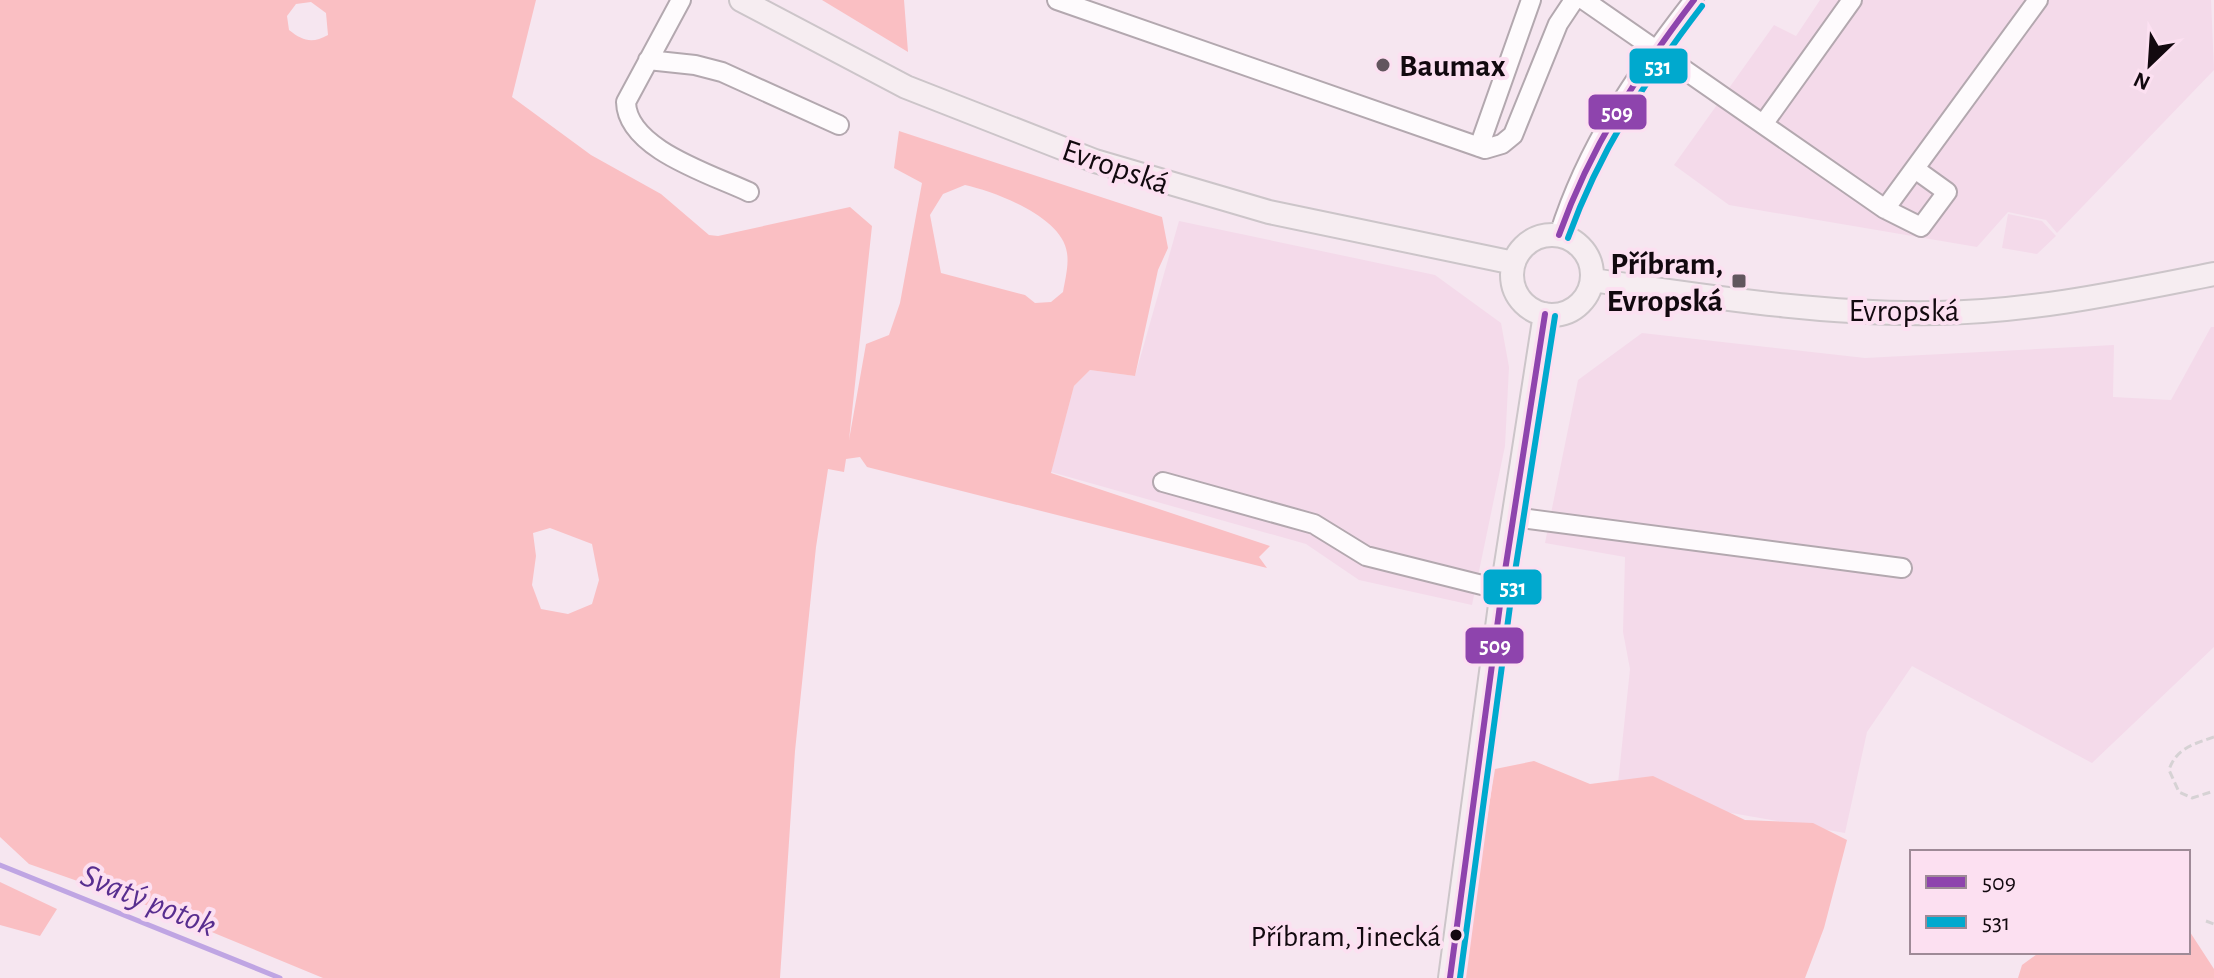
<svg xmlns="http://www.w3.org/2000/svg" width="2214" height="978" viewBox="0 0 2214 978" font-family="'Alegreya Sans',sans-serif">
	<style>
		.built { fill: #f4daea }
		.green { fill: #fabfc3; fill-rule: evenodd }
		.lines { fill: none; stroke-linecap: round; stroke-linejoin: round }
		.stream { stroke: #bfa5e3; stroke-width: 5 }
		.minor-casing { stroke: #b3a8af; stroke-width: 22 }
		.major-casing { stroke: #ccc5c9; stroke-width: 26 }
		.path { stroke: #d6d2d4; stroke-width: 3; stroke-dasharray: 8 4; stroke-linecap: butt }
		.minor { stroke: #fefbfd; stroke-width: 18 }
		.major { stroke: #f6edf1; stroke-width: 22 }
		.bus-1-casing { stroke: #fce0f1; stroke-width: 12 }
		.bus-2-casing { stroke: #fce0f1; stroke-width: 12 }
		.bus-1 { stroke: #8e44ad; stroke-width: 6 }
		.bus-2 { stroke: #00a9ce; stroke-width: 6 }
		.poi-dot { fill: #62565e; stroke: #fce0f1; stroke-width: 3 }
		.bus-dot { fill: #12090f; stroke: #fce0f1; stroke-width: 3 }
		.labels { text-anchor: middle; stroke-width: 8; stroke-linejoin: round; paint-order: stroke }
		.bus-label { font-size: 30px; fill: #12090f; stroke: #fce0f1; text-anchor: end }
		.poi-label { font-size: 32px; font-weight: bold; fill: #12090f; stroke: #fce0f1; text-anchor: start }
		.street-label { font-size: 32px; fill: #12090f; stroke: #fce0f1 }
		.water-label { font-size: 34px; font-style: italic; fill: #582e8f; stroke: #fce0f1 }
		.line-badge { stroke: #fce0f1; stroke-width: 3 }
		.badge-label { font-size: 22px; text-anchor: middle; font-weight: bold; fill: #fff }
	</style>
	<rect width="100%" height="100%" fill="#f6e6f0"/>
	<path class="built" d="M1820 0H2211L2214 70 2057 233 2046 220 2008 212 1977 247 1729 205 1674 165 1774 25 1796 36Z
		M2008 214 2042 221 2056 236 2037 254 2002 248Z
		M1179 221 1435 275 1501 323 1509 367 1505 446 1472 605 1359 580 1306 544 1051 472 1074 386 1090 370 1135 376Z
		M2211 327H2214V647L2092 763 1912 666 1867 732 1845 833 1617 793 1630 669 1623 632 1625 557 1545 543 1578 380 1642 333 1865 358 2114 345 2113 397 2171 400Z"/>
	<path class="green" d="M0 0H536L512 97 591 155 661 194 709 235 718 236 850 207 872 226 849 440 866 344 889 335 900 303 922 183 894 168 899 131 1162 217 1168 248 1158 270 1135 376 1090 370 1074 386 1051 473 1270 546 1259 557 1267 568 867 467 860 457 846 459 844 472 828 469 816 547 795 751 780 978H323L146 905 29 864 0 837ZM311 2 326 13 328 35C312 44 303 41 289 30L287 16 296 4ZM965 185C996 192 1063 217 1067 253 1069 265 1065 280 1063 292L1051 302 1035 303 1025 295 941 273 930 215 943 194ZM550 528 592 544 599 580 592 604 568 614 541 609 532 585 536 556 533 533Z
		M822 0H904L908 52Z
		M1534 761 1590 784 1653 776 1745 820 1813 823 1847 840 1824 928 1805 978H1461L1495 769Z
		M0 882 57 909 40 936 0 925Z
		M2188 929 2214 969V978H2018L2022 965 2040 952H2188Z"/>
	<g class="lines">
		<path class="stream" d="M0 865 280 978"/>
		<defs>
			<path id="minor" d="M681 0 626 102C627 149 711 174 749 192
				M1057 0 1485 149 1502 144 1513 135 1558 24 1574 0
				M1584 0 1885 209 2038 0
				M648 60 695 65 722 72 839 125
				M1764 123 1852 0
				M1479 147 1531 0
				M1885 209 1921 227 1947 192 1915 169
				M1559 235C1587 146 1637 73 1694 0
				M1163 482 1314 524 1366 556 1502 590
				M1513 517 1902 568"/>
			<path id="major" d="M741 0 906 87 1095 161 1269 212 1514 263
				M1512 275a40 40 0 1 1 80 0a40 40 0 1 1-80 0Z
				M1592 280C1706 296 1821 315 1937 313 2030 312 2123 292 2214 274
				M1450 978 1502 590 1545 314"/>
		</defs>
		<use href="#minor" class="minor-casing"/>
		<use href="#major" class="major-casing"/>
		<path class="path" d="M2214 737C2194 744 2176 748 2169 770L2179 792 2192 798 2214 791
			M2206 921 2214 924"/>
		<use href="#minor" class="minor"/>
		<use href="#major" class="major"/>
		<defs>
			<path id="bus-1" d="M1559 235C1590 148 1638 73 1694 0
				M1450 978 1502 590 1545 314"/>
			<path id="bus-2" d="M1568 238C1599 152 1646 79 1702 6
				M1460 978 1512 591 1555 316"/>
		</defs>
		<use href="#bus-1" class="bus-1-casing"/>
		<use href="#bus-2" class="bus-2-casing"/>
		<use href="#bus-1" class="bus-1"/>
		<use href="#bus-2" class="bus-2"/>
	</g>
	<g class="poi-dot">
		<circle cx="1383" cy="65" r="8"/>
		<rect x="1731" y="273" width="16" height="16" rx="4"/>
	</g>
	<circle class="bus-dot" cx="1456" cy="935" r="7"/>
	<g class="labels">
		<g class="bus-label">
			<text x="1441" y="946">Příbram, Jinecká</text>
		</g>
		<g class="poi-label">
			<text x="1399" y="76">Baumax</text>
			<text x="1723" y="274" text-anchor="end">Příbram,<tspan x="1723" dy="37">Evropská</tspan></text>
		</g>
		<g class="street-label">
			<text transform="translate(1116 166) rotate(19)" y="11">Evropská</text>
			<text x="1904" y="321">Evropská</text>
		</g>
		<g class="water-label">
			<text transform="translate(149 899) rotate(22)" y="12">Svatý potok</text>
		</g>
	</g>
	<g class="line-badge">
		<rect x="1628" y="47" width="61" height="38" rx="8" fill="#00a9ce"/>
		<rect x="1587" y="93" width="61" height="38" rx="8" fill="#8e44ad"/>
		<rect x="1482" y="568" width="61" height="38" rx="8" fill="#00a9ce"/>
		<rect x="1464" y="626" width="61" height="39" rx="8" fill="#8e44ad"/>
	</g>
	<g class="badge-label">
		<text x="1658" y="74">531</text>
		<text x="1617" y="120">509</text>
		<text x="1513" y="595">531</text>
		<text x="1495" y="653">509</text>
	</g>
	<rect x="1910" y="850" width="280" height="104" fill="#fce0f1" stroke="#9e8a97" stroke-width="2"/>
	<rect x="1926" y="876" width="40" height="12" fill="#8e44ad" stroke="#9e8a97" stroke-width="2"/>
	<text x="1982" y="890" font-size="24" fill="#12090f">509</text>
	<rect x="1926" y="916" width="40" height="12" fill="#00a9ce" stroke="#9e8a97" stroke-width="2"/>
	<text x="1982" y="930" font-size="24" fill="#12090f">531</text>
	<g transform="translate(2150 64) rotate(205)" stroke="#fce0f1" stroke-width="6" paint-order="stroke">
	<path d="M0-6L14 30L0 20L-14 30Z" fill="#12090f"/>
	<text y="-12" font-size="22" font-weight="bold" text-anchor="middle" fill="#12090f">N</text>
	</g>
</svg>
